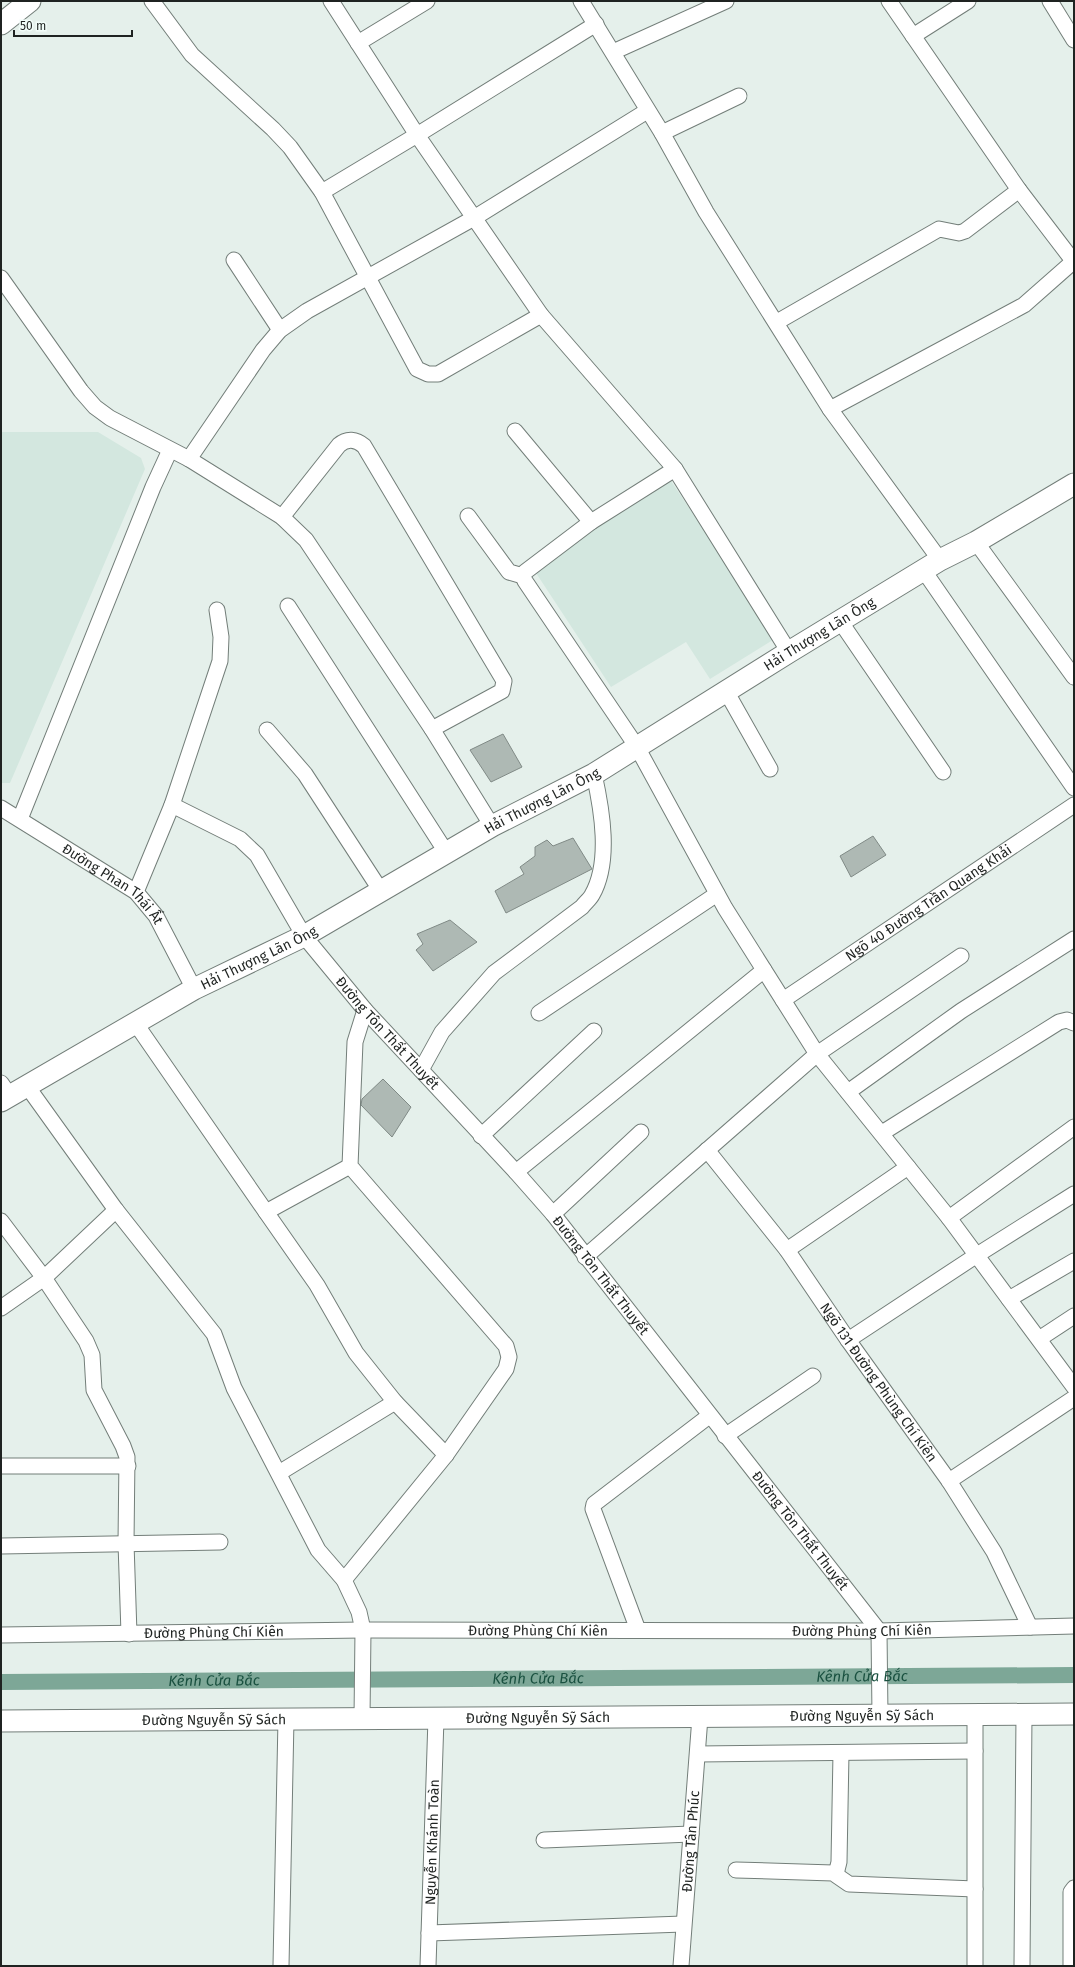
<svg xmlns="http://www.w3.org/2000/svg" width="1075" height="1967" viewBox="0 0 1075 1967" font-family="'Fira Sans',sans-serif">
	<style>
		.built { fill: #d3e7df }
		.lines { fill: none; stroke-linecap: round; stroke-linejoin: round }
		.canal { stroke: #7da797; stroke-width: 16 }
		.building { fill: #aeb9b4; stroke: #808a86 }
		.street-casing { stroke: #737e79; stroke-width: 17 }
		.secondary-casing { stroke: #737e79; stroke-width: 23 }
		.street { stroke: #fff; stroke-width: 15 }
		.secondary { stroke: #fff; stroke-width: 21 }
		.labels { text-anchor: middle; stroke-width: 3.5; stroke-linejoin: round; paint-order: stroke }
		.street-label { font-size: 14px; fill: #1f2321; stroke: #f2fdf9 }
		.water-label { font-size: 15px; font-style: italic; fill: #1a5140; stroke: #f2fdf9 }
	</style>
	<rect width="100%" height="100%" fill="#e5f0eb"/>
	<path class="built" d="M1 432H98L141 458 145 469 10 783H1Z
		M669 478 776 638 710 679 686 642 611 687 536 573 566 549Z"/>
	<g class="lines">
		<path class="canal" id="s1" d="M1 1682 1074 1675"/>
	</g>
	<path class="building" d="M503 734 522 767 491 782 470 750Z
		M873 836 886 855 851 877 840 856Z
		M573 838 592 869 506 913 495 891 524 874 520 867 535 856V847L547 840 553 846Z
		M450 920 477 942 433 971 416 950 423 944 417 934Z
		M383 1079 411 1107 392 1137 361 1105 362 1099Z"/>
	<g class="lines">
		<defs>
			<g id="street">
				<path d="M152 1 192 55 273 129 290 147 322 192 417 369 428 374H438L541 315"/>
				<path d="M331 1 417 135 541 315 675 469 789 652"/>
				<path d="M581 1 662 133 706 212 830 409 940 560"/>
				<path d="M889 1 1019 190 1074 262"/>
				<path d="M1050 1 1074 40"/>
				<path d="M913 36 968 1"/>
				<path d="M358 43 427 1"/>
				<path d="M613 52 726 1"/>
				<path d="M662 133 739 96"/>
				<path d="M322 192 417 135 596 24"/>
				<path d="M234 260 280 330"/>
				<path d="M1 278 81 391 95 407 110 418 189 459 282 517 306 540 432 729 492 826"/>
				<path d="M777 322 939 229 959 233 965 231 1019 190"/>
				<path d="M830 409 1024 305 1074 261"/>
				<path d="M515 431 591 522"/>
				<path d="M189 459 263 350 280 330 307 311 474 218 647 111"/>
				<path d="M675 469 591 522 525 572 523 576 525 581 637 747 725 908 817 1054 949 1218 1074 1387"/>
				<path d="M468 516 509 572 523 576"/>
				<path d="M282 517 339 445C347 438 356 439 364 446L504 681 502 691 432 729"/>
				<path d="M976 542 1074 677"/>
				<path d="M924 571 1074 788"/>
				<path d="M288 606 446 852"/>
				<path d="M840 621 943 772"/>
				<path d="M726 691 770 769"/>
				<path d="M267 730 305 774 381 891"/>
				<path id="s2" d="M172 805 240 839 257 855 304 936 365 1010 516 1172 553 1214 879 1631 880 1716"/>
				<path id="s3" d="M1 808 136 892 156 916 194 989"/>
				<path d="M20 819 153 487 170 450"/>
				<path d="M136 892 172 805 220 661 221 637 217 610"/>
				<path id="s4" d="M783 1000 1074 805"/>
				<path d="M539 1013 717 894"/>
				<path d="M136 1024 266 1212 317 1285 356 1353 395 1402 446 1455"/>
				<path d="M421 1070 442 1032 494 973 582 907C585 903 590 899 592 895 611 862 602 810 594 774"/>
				<path d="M1 1083 10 1096"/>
				<path d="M27 1086 116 1210 214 1334 234 1388 318 1550 344 1580 359 1612 363 1630 362 1718"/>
				<path d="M848 1092 961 1011 1074 939"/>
				<path d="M882 1133 1059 1022 1067 1020 1074 1023"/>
				<path d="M481 1136 594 1031"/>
				<path id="s5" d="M707 1150 787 1250 848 1340 949 1481 994 1552 1030 1627"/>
				<path d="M516 1172 764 970"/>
				<path d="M266 1212 350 1166"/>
				<path d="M553 1214 641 1132"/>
				<path d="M949 1218 1074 1127"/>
				<path d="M1 1221 44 1278 86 1341 92 1355 94 1390 123 1446 127 1457 126 1543 129 1634"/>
				<path d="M787 1250 908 1167"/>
				<path d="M585 1257 817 1054 961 956"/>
				<path d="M1009 1299 1074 1261"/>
				<path d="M1 1308 44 1278 116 1210"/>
				<path d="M1039 1339 1074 1316"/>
				<path d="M848 1340 977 1255 1074 1194"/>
				<path d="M725 1436 813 1376"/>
				<path d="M1 1466H128"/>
				<path d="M279 1473 395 1402"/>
				<path d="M949 1481 1074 1398"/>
				<path d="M1 1546 220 1542"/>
				<path d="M344 1580 446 1455 506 1369 509 1357 506 1346 350 1166 355 1042 365 1010"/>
				<path d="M638 1630 593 1509 594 1504 709 1416"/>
				<path id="s6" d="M1 1635 363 1630 879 1631 1074 1626"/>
				<path d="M698 1754 975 1751"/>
				<path d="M544 1840 691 1834"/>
				<path d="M736 1870 833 1873 849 1884 975 1889"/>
				<path d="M836 1874 839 1862 841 1753"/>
				<path d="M429 1933 683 1924"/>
				<path d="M281 1966 286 1719"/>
				<path id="s7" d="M428 1966 436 1718"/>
				<path id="s8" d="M681 1966 700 1717"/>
				<path d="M975 1966V1715"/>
				<path d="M1022 1966 1024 1714"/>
				<path d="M1071 1966V1892L1074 1888"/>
			</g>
			<g id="secondary">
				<path d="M1 24 30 1"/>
				<path id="s9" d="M1 1101 194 989 304 936 492 826 594 774 789 652 940 560 976 542 1074 484"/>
				<path id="s10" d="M1 1721 1074 1714"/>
			</g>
		</defs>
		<use href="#street" class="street-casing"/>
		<use href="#secondary" class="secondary-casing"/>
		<use href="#street" class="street"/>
		<use href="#secondary" class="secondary"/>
	</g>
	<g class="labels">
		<g class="street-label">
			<text dy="5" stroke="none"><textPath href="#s9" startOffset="943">Hải Thượng Lãn Ông</textPath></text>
			<text dy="5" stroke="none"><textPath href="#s9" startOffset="619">Hải Thượng Lãn Ông</textPath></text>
			<text dy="5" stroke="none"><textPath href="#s3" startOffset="136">Đường Phan Thái Ất</textPath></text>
			<text dy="5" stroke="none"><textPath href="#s4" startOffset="175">Ngõ 40 Đường Trần Quang Khải</textPath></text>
			<text dy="5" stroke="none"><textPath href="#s9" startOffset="295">Hải Thượng Lãn Ông</textPath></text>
			<text dy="5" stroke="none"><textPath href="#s2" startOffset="321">Đường Tôn Thất Thuyết</textPath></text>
			<text dy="5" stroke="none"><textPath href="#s2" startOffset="644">Đường Tôn Thất Thuyết</textPath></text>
			<text dy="5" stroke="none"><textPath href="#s5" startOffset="289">Ngõ 131 Đường Phùng Chí Kiên</textPath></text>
			<text dy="5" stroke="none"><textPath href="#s2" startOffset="968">Đường Tôn Thất Thuyết</textPath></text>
			<text dy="5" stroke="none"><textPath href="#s6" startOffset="537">Đường Phùng Chí Kiên</textPath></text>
			<text dy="5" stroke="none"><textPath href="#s6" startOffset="861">Đường Phùng Chí Kiên</textPath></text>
			<text dy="5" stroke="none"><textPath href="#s6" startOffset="213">Đường Phùng Chí Kiên</textPath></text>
			<text dy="5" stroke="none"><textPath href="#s10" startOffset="861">Đường Nguyễn Sỹ Sách</textPath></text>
			<text dy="5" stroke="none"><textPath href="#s10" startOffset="537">Đường Nguyễn Sỹ Sách</textPath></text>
			<text dy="5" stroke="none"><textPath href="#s10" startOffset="213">Đường Nguyễn Sỹ Sách</textPath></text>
			<text dy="5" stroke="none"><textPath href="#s7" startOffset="124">Nguyễn Khánh Toàn</textPath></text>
			<text dy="5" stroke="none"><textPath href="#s8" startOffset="125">Đường Tân Phúc</textPath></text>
		</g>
		<g class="water-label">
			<text dy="5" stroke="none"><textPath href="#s1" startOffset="861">Kênh Cửa Bắc</textPath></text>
			<text dy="5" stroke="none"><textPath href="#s1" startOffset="537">Kênh Cửa Bắc</textPath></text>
			<text dy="5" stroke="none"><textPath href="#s1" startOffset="213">Kênh Cửa Bắc</textPath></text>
		</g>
	</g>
	<rect width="1075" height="1967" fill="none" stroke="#1f2321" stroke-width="4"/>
	<path d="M14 30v6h118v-6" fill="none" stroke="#1f2321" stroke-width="2"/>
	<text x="20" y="30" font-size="12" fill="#1f2321" stroke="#f2fdf9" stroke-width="3" paint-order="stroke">50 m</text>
</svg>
